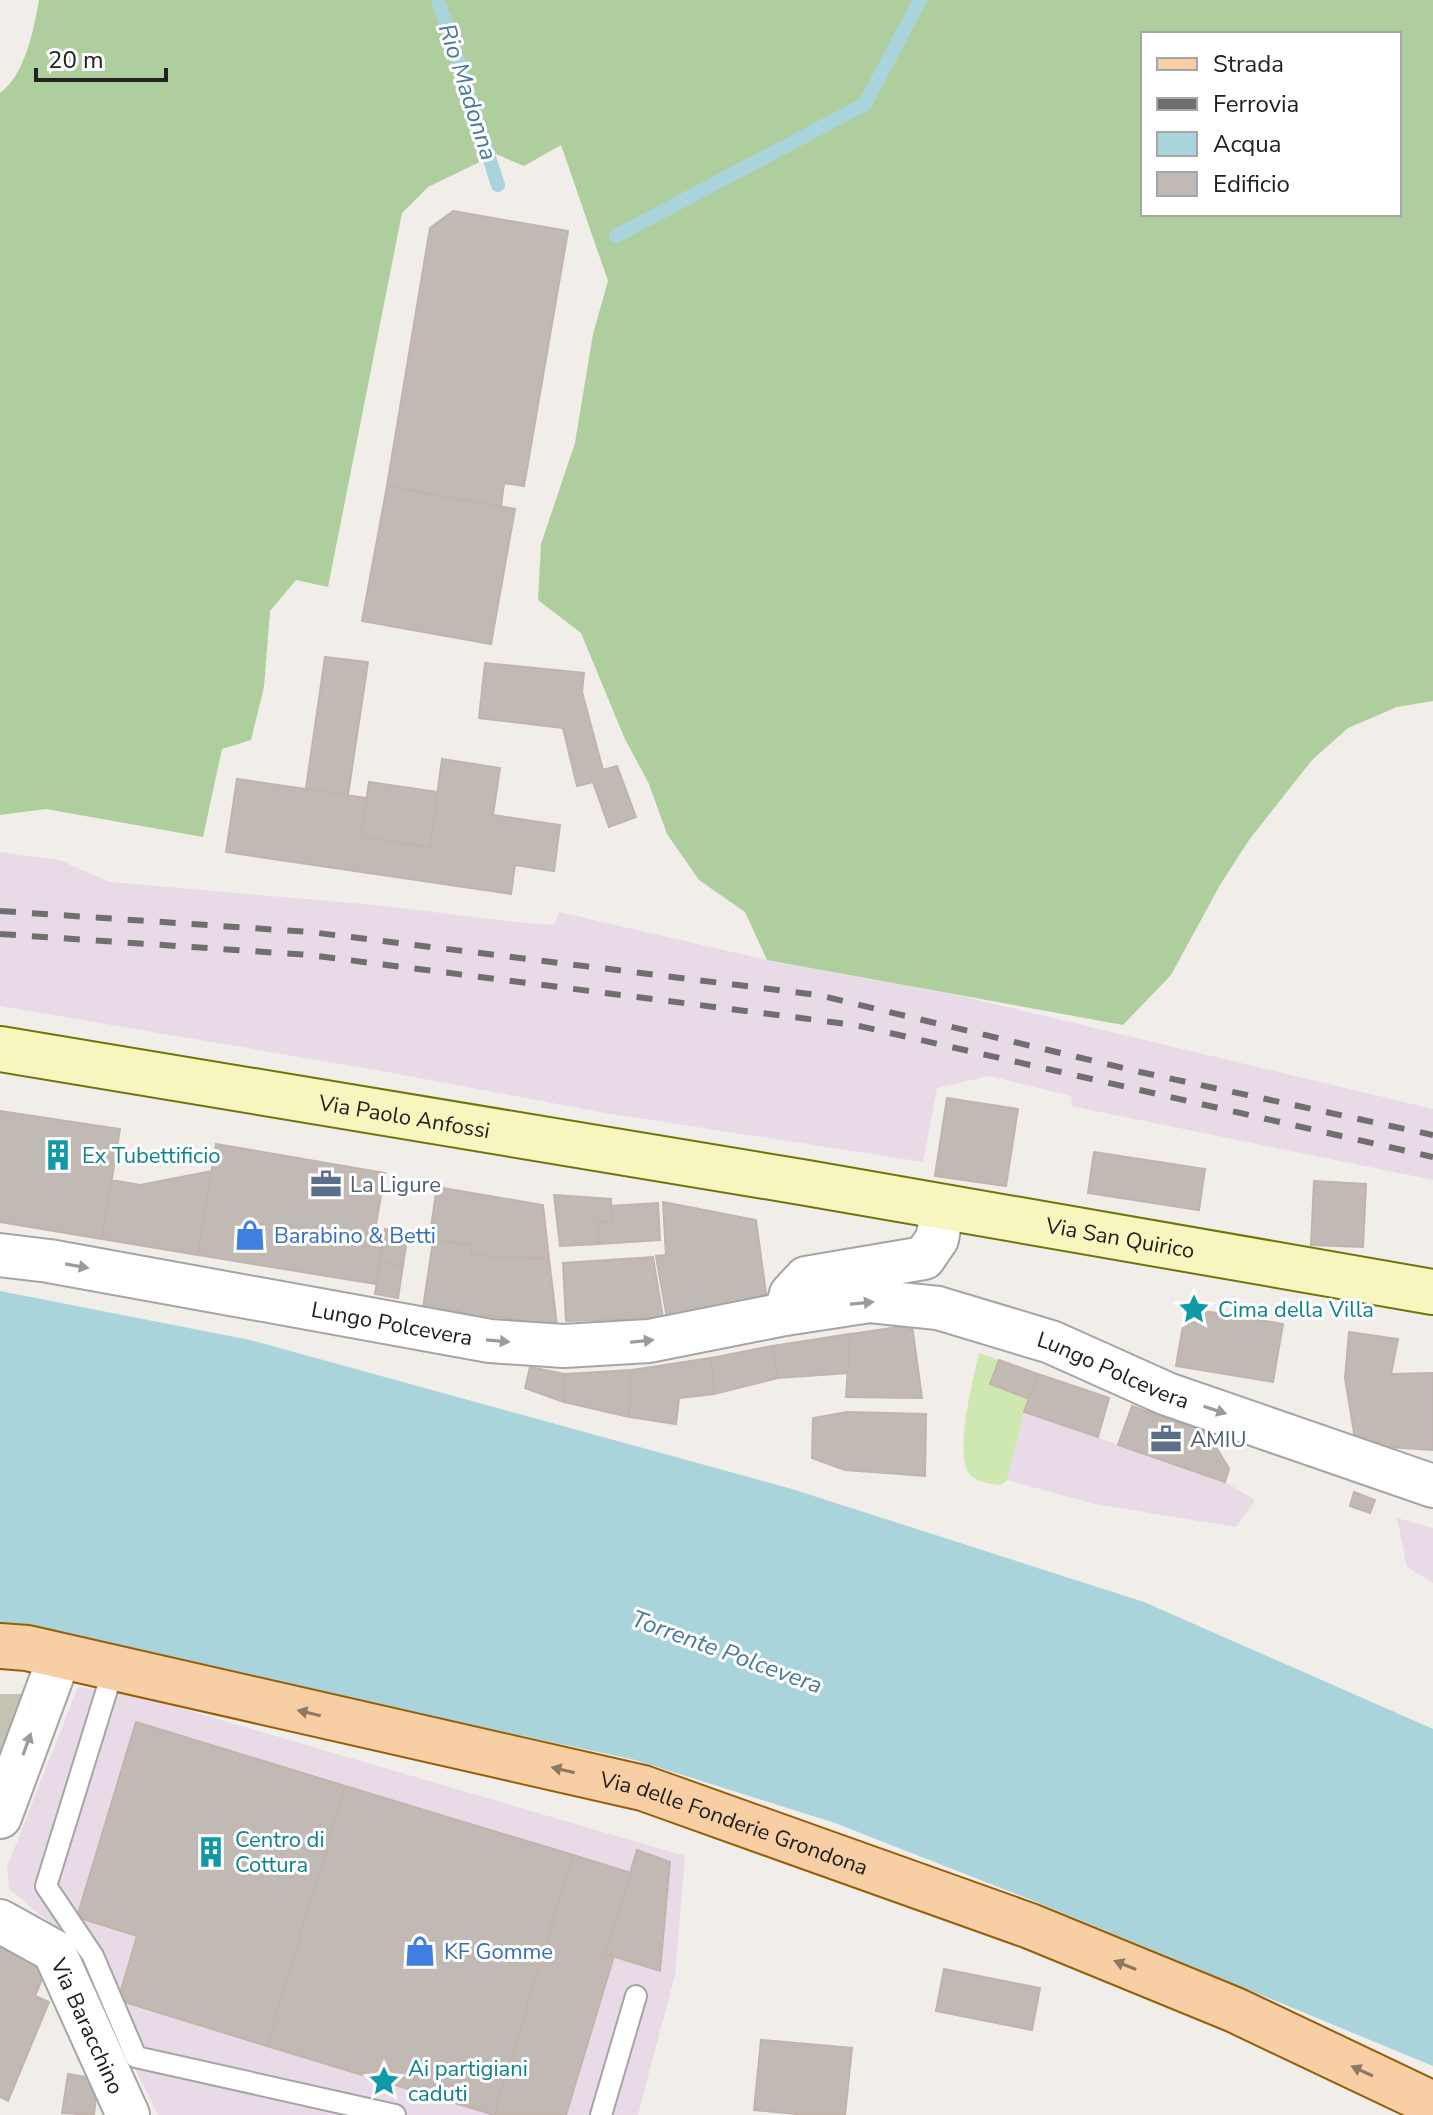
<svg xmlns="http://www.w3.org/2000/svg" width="1433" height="2115" viewBox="0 0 1433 2115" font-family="'Nunito Sans',sans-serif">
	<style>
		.industrial { fill: #e9dae7 }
		.construction { fill: #c5c4b3 }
		.grass { fill: #cfe8b1 }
		.forest { fill: #afce9e; fill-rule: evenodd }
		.water { fill: #aad4dc }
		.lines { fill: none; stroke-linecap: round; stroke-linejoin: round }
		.stream { stroke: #aad4dc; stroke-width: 14 }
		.building { fill: #c1b9b4; stroke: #c2b3ab; stroke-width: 2 }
		.lane-casing { stroke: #a5a5a5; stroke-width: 24 }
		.street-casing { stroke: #a5a5a5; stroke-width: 46 }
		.secondary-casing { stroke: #70750a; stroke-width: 48 }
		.primary-casing { stroke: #965e07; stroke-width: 48 }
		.lane { stroke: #fff; stroke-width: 20 }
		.street { stroke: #fff; stroke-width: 42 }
		.secondary { stroke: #f7f6bf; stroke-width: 44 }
		.primary { stroke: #f8cfa5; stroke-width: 44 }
		.rail { stroke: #6f6f6f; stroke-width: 6; stroke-dasharray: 16 16; stroke-linecap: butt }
		.oneway { fill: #9b9b9b }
		.oneway2 { fill: #8c7863 }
		.labels { text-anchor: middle; stroke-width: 6; stroke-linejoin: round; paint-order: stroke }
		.street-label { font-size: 22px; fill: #212121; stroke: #fff }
		.culture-label { font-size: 22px; fill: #0d838f; stroke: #fff; text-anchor: start }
		.service-label { font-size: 22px; fill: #4e5e75; stroke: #fff; text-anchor: start }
		.shop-label { font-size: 22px; fill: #366cbe; stroke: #fff; text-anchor: start }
		.water-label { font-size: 24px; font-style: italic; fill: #4a799d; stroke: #fff }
	</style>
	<rect width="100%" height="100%" fill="#f1ede8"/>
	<path class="industrial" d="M0 852 59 860 110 882 384 906 514 922 554 925 559 912 767 960 957 995 1433 1109V1180L1071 1106 1072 1096 989 1076 937 1088 923 1162 606 1113 376 1070 0 1006Z
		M1024 1412 1225 1482 1255 1500 1236 1527 1095 1504 1007 1480Z
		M1397 1518 1433 1528V1583L1407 1567Z
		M78 1687 139 1696 685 1856 675 1975 638 2115H158L73 1942 9 1889 7 1867Z"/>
	<path class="construction" d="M0 1694H34L0 1763Z"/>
	<path class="grass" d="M979 1353 1038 1374 1024 1412 1007 1480 1001 1485C991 1484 978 1482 971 1476 952 1458 974 1377 979 1353Z"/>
	<path class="forest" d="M39 0H1433V701L1397 707 1348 728 1312 760 1249 840 1220 885 1171 975 1123 1025 767 960 745 912 699 880 667 834 649 784 624 737 581 633 538 600 541 544 575 443 593 334 608 281 561 145 524 166 496 154 428 187 402 213 328 587 296 580 270 611 264 687 251 740 222 749 203 837 46 809 0 815V93C25 75 34 29 39 0ZM1143 34H1399V214H1143Z"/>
	<path class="water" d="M0 1291 250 1340 792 1489 1144 1602 1433 1729V2066L1029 1899 835 1823 635 1760 0 1624Z"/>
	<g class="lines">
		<path class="stream" d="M438 0 498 185
			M616 236 865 104 920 0"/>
	</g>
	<path class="building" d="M453 211 568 231 524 486 504 483 501 507 387 486 430 228Z
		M387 486 515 509 491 644 362 621Z
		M325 657 368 662 348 795 306 788Z
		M485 663 584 673 582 692 603 770 617 766 636 817 609 827 593 782 577 786 563 728 479 718Z
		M442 759 500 768 493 815 560 825 554 871 515 865 511 894 226 852 237 779 367 798 361 837 430 847Z
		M369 782 438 792 430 847 361 837Z
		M947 1098 1018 1109 1006 1186 935 1176Z
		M0 1111 120 1129 102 1239 0 1222Z
		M216 1144 385 1173 372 1247 382 1248 376 1284 198 1255Z
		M1094 1152 1205 1169 1199 1210 1088 1193Z
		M212 1171 198 1255 102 1239 111 1180 140 1185Z
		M1314 1181 1366 1184 1363 1247 1311 1245Z
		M437 1187 543 1205 549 1259 471 1255 472 1245 429 1240Z
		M554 1195 611 1199 612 1221 598 1222 599 1244 560 1246Z
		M663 1202 756 1220 768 1308 667 1318 656 1256 666 1255Z
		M658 1203 660 1240 599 1244 598 1222 612 1221 611 1206Z
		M385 1229 408 1233 403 1265 380 1262Z
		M433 1241 472 1245 471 1255 549 1259 557 1325 423 1308Z
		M653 1257 663 1318 566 1321 563 1263Z
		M380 1262 403 1265 398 1298 375 1294Z
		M1186 1308 1283 1324 1273 1382 1176 1366Z
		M912 1325 922 1398 846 1397 850 1334Z
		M1349 1332 1398 1339 1391 1374 1433 1373V1450L1356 1445 1345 1378Z
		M850 1334 848 1373 778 1378 772 1346Z
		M772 1346 778 1378 714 1394 711 1358Z
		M711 1358 714 1394 679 1398 676 1424 629 1417 631 1370Z
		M999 1360 1038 1374 1029 1399 990 1384Z
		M530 1367 565 1374 564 1402 525 1388Z
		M631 1370 629 1417 564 1402 565 1374Z
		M1038 1374 1109 1398 1098 1437 1024 1412Z
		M1132 1406 1208 1433 1229 1469 1225 1482 1118 1445Z
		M847 1412 926 1414 925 1476 845 1470 812 1458 813 1418Z
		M1354 1492 1375 1500 1370 1513 1350 1506Z
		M136 1722 345 1786 267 2046 118 2000 137 1936 77 1917Z
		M345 1786 573 1855 494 2115 267 2046Z
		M637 1850 670 1862 660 1971 606 1954Z
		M573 1855 631 1873 606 1954 614 1956 566 2115H494Z
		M0 1947 47 1967 35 1996 49 2002 8 2101 0 2097Z
		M944 1969 1040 1988 1032 2030 936 2011Z
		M761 2040 852 2048 845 2115H807L754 2110Z
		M68 2074 98 2079 94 2115 62 2113Z"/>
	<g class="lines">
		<defs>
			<path id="lane" d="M113 1670 46 1886 93 1956 136 2057 395 2115
				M601 2115 636 1996"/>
			<g id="street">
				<path id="s1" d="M0 1255 49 1261 490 1341 564 1346 649 1341 785 1314 870 1301 938 1308 1051 1342 1167 1394 1433 1486"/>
				<path d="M785 1314 791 1294 806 1278 924 1258 937 1239 943 1207"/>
				<path d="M0 1817 59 1658"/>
				<path id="s2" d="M0 1921 54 1951 128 2115"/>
			</g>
			<g id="secondary">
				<path id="s3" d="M0 1049 807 1183 1433 1292"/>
			</g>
			<g id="primary">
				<path id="s4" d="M0 1646 27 1648 643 1788 1030 1926 1235 2010 1433 2104"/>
			</g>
		</defs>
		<use href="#lane" class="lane-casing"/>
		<use href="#street" class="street-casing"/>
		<use href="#secondary" class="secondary-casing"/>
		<use href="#primary" class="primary-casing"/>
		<use href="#lane" class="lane"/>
		<use href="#street" class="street"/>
		<use href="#secondary" class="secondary"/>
		<use href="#primary" class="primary"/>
		<path class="rail" d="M0 911 310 932 818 995 1140 1072 1433 1135
			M0 934 309 955 855 1025 1433 1157"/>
	</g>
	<defs><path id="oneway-solid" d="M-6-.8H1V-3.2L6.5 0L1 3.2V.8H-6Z" transform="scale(2)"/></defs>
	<g class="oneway">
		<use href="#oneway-solid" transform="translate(77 1266) rotate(10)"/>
		<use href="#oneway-solid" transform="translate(862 1303) rotate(-5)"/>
		<use href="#oneway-solid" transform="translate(498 1341) rotate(5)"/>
		<use href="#oneway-solid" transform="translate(642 1341) rotate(-6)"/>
		<use href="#oneway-solid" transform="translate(1215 1410) rotate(18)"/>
		<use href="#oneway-solid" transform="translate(27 1744) rotate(-70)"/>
	</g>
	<g class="oneway2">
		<use href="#oneway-solid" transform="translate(309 1713) rotate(-167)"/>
		<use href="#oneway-solid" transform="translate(563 1770) rotate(-167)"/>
		<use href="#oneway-solid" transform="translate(1125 1965) rotate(-158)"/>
		<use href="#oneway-solid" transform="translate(1362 2071) rotate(-155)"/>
	</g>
	<defs>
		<symbol id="building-bare" viewBox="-9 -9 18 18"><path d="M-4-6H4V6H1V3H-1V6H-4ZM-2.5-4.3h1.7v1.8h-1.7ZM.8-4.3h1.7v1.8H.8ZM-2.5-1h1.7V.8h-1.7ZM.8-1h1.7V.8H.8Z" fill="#0f9aa8" stroke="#fff" stroke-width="2.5" paint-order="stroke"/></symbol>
		<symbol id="office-bare" viewBox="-9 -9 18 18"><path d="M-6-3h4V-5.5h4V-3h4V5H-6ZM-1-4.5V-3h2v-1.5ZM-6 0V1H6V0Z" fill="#5c6f8a" stroke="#fff" stroke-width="2.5" paint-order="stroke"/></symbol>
		<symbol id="shop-bare" viewBox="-9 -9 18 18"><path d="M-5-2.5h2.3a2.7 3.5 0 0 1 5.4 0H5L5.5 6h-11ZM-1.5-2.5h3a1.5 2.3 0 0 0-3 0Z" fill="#3f7fe0" stroke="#fff" stroke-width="2.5" paint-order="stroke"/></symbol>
		<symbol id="sight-bare" viewBox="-9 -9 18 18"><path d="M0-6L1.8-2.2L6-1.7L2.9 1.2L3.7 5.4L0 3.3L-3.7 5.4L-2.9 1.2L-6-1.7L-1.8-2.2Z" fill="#0f9aa8" stroke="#fff" stroke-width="2.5" paint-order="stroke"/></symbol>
	</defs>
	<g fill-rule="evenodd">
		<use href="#building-bare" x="36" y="1133" width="44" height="44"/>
		<use href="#office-bare" x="304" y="1162" width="44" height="44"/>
		<use href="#shop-bare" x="228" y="1213" width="44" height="44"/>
		<use href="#sight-bare" x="1172" y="1287" width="44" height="44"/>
		<use href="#office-bare" x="1144" y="1417" width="44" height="44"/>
		<use href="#building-bare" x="189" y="1830" width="44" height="44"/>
		<use href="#shop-bare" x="398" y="1929" width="44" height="44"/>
		<use href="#sight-bare" x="362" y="2059" width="44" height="44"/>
	</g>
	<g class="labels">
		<g class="street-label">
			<text dy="8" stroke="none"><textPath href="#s3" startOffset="410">Via Paolo Anfossi</textPath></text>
			<text dy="8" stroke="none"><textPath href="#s3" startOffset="1136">Via San Quirico</textPath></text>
			<text dy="8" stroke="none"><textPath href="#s1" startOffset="398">Lungo Polcevera</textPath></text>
			<text dy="8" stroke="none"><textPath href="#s1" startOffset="1136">Lungo Polcevera</textPath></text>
			<text dy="8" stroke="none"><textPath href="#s4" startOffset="756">Via delle Fonderie Grondona</textPath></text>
			<text dy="8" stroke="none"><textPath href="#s2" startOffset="144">Via Baracchino</textPath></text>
		</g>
		<g class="culture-label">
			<text x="82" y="1163">Ex Tubettificio</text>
			<text x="1218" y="1317">Cima della Villa</text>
			<text x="235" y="1847">Centro di<tspan x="235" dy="25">Cottura</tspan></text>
			<text x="408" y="2076">Ai partigiani<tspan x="408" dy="25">caduti</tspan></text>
		</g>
		<g class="service-label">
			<text x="350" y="1192">La Ligure</text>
			<text x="1190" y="1447">AMIU</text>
		</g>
		<g class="shop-label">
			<text x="274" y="1243">Barabino &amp; Betti</text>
			<text x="444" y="1959">KF Gomme</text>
		</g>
		<g class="water-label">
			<text transform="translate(468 92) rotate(72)" y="8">Rio Madonna</text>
			<text transform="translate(727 1652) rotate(20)" y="8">Torrente Polcevera</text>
		</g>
	</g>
	<rect x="1141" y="32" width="260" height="184" fill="#ffffff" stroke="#a6a6a6" stroke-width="2"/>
	<rect x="1157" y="58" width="40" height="12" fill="#f8cfa5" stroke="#a6a6a6" stroke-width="2"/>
	<text x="1213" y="72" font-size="24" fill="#212121">Strada</text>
	<rect x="1157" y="98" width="40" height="12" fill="#6f6f6f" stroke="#a6a6a6" stroke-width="2"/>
	<text x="1213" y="112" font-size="24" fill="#212121">Ferrovia</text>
	<rect x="1157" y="132" width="40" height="24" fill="#aad4dc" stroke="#a6a6a6" stroke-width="2"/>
	<text x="1213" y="152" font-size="24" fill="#212121">Acqua</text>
	<rect x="1157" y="172" width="40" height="24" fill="#c1b9b4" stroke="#a6a6a6" stroke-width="2"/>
	<text x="1213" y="192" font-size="24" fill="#212121">Edificio</text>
	<path d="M36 68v12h130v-12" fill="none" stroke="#212121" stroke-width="4"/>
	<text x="48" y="68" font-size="24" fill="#212121" stroke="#ffffff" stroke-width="6" paint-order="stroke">20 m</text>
</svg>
